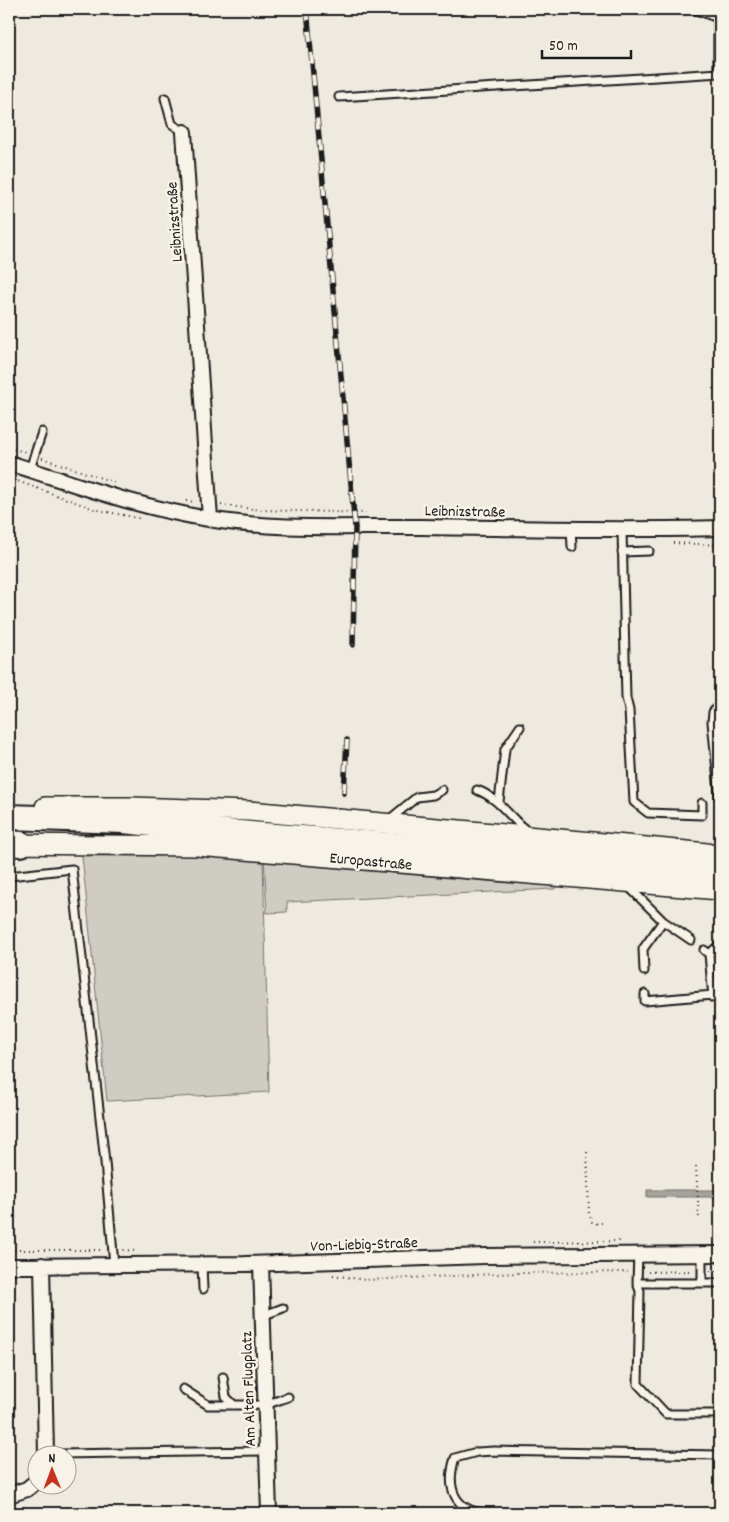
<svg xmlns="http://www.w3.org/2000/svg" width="729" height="1522" viewBox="0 0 729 1522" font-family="Dekko,sans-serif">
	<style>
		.green { fill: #cfccc3; stroke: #767470 }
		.water { fill: #a6a39d; stroke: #6f6d69 }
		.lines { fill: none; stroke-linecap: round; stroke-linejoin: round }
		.lane-casing { stroke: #1c1c1c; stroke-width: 11 }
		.street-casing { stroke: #1c1c1c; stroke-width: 18 }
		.secondary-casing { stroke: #1c1c1c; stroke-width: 22 }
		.highway-casing { stroke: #1c1c1c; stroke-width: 28 }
		.path { stroke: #1c1c1c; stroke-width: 2; stroke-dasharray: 1 4; stroke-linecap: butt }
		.lane { stroke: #f7f3e8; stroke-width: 7 }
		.street { stroke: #f7f3e8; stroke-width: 14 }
		.secondary { stroke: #f7f3e8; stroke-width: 19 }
		.highway { stroke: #f7f3e8; stroke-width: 24 }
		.rail-casing { stroke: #1c1c1c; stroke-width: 5.5 }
		.rail { stroke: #f7f3e8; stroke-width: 4; stroke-dasharray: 11; stroke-linecap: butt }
		.labels { text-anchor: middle; stroke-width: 5; stroke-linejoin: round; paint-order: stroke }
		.street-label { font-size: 16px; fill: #1c1c1c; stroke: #f7f3e8 }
	</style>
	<rect width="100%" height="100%" fill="#eeeae0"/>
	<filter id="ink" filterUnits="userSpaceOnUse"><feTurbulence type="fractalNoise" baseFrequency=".02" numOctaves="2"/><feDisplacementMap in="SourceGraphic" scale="10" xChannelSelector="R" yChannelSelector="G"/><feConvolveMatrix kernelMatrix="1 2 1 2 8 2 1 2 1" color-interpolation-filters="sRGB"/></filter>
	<g filter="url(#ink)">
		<path class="green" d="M263 855 269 1092 107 1101 82 856Z
			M264 856 555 883V889L287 902V912L267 913Z"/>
		<path class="water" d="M647 1190H720V1197H647Z"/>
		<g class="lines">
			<defs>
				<path id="lane" d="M694 9 718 18
					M718 73V18L720 13
					M339 97 720 73
					M165 98 172 124 184 132
					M30 469 42 432
					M571 528 572 547
					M622 530 626 698 629 710 634 802 648 813 702 815V803
					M622 552 649 551
					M720 705 713 712 712 722 720 801
					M477 790C499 798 509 817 527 831
					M499 802 505 749 520 727
					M390 819 417 797 433 795 442 790
					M9 876 72 869 105 1162 114 1265
					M628 886 663 921 691 940
					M704 950 709 954 713 998H720
					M709 954 720 944
					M644 971 643 949 663 921
					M645 994V1001L713 995
					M638 1254 637 1283 640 1291 638 1384 666 1414H720
					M202 1265 203 1289
					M637 1283H720
					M702 1283V1254
					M262 1316 283 1308
					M223 1377 226 1397 234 1405
					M183 1389 208 1405H265L288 1397
					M57 1454 267 1451
					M486 1513C453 1511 446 1486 455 1458L477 1452 494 1451 720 1455"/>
				<path id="street" d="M184 132 210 519
					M9 463C75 484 140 508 209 519 279 531 351 526 421 527 521 528 621 531 720 528
					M261 1264 269 1513
					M42 1265 46 1454
					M9 1266 245 1264 485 1256 720 1254
					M9 1495 27 1489 38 1480"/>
				<path id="secondary" d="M45 807H132L249 811 626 845 707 853 720 857
					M9 844 197 846 720 890"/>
				<path id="highway" d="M9 817 124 821 227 832 530 856 720 874
					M9 843 21 844"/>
			</defs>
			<use href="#lane" class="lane-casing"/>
			<use href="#street" class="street-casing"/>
			<use href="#secondary" class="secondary-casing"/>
			<use href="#highway" class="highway-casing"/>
			<path class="path" d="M9 448 26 452
				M42 458 116 483
				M9 478 94 509 142 519
				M186 501 196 502
				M221 505 262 510 366 513
				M673 543 720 545
				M587 1152 589 1214 592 1222 598 1224 605 1222
				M696 1166 699 1218
				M533 1242 623 1241
				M9 1250H103
				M123 1250 138 1251
				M710 1271H720
				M648 1272 693 1271
				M333 1275 365 1280 518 1273 628 1272"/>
			<use href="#lane" class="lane"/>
			<use href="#street" class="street"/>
			<use href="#secondary" class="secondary"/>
			<use href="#highway" class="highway"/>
			<defs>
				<path id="rail" d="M307 9 355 527 353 645
					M344 793 347 740"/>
			</defs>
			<use href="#rail" class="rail-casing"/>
			<use href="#rail" class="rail"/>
		</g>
	</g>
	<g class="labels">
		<g class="street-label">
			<text transform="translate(173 222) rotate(-94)" y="6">Leibnizstraße</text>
			<text transform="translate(465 510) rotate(1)" y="6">Leibnizstraße</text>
			<text transform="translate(371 860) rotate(5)" y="6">Europastraße</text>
			<text transform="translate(364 1243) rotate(-2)" y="6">Von-Liebig-Straße</text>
			<text transform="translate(247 1389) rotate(-92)" y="6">Am Alten Flugplatz</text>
		</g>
	</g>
	<rect width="729" height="1522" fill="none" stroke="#f7f3e8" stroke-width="30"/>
	<rect x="15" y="15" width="699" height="1492" fill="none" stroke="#1c1c1c" stroke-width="2" filter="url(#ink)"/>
	<g transform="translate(52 1470) rotate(359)"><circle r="24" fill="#f7f3e8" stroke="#9f9d96"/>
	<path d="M0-4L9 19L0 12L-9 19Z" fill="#c8321e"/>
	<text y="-8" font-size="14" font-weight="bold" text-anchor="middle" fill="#1c1c1c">N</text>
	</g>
	<path d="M542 50v8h89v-8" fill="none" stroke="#1c1c1c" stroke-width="2.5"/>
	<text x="549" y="50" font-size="15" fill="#1c1c1c" stroke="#f7f3e8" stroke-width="4" paint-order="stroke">50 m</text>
</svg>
